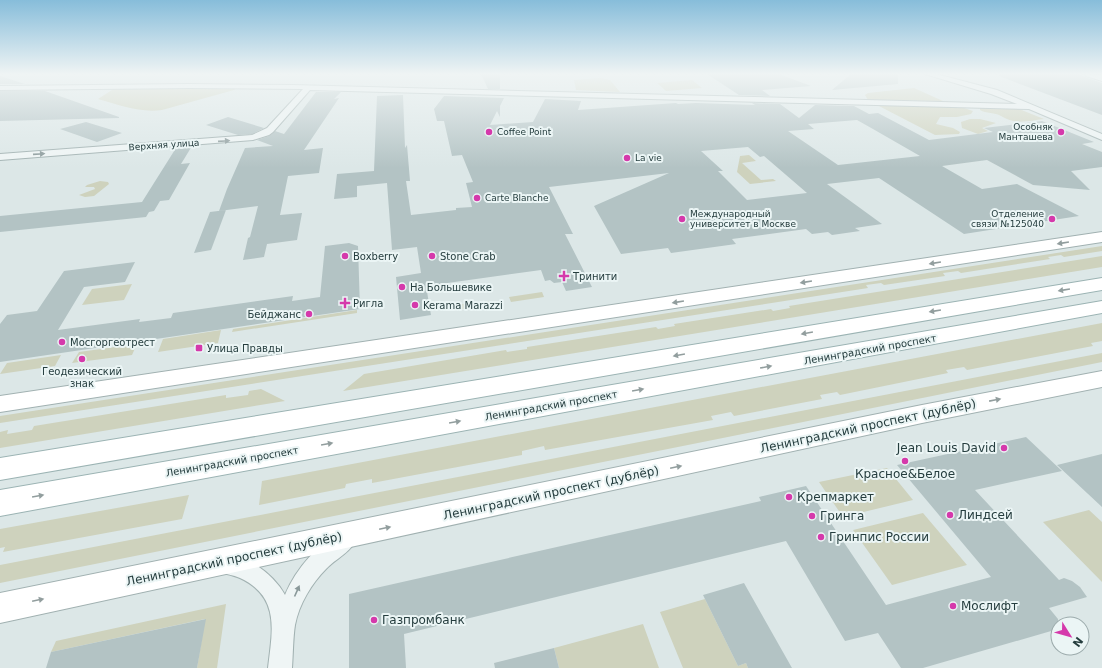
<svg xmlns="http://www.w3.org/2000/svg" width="1102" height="668" viewBox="0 0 1102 668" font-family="'DejaVu Sans',sans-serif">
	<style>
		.green { fill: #ced2bd }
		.building { fill: #b3c3c4; fill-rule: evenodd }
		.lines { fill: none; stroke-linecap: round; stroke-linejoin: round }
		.minor-casing { stroke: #a1b1b1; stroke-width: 2 }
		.tertiary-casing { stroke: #a1b1b1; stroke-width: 2 }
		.secondary-casing { stroke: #a1b1b1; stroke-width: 2 }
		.primary-casing { stroke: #9bb3b3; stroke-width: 2 }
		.minor { fill: #eff5f5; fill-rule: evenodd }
		.tertiary { fill: #eff5f5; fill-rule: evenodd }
		.secondary { fill: #fff; fill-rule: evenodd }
		.primary { fill: #fff; fill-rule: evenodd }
		.oneway { fill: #8a999a }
		.oneway2 { fill: #929e9e }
		.poi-dot { fill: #d539ab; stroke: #ebf5f5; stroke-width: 1.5 }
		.labels { text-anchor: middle; stroke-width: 4; stroke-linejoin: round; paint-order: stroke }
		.far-poi-label { font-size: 9px; fill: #253d3e; stroke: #ebf5f5; text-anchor: start }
		.far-street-label { font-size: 9px; fill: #253d3e; stroke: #ebf5f5 }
		.poi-label { font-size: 10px; fill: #253d3e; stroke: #ebf5f5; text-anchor: start }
		.street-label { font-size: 10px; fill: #253d3e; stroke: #ebf5f5 }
		.near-street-label { font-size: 12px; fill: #253d3e; stroke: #ebf5f5 }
		.near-poi-label { font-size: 12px; fill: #253d3e; stroke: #ebf5f5; text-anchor: start }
	</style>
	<rect width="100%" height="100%" fill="#dce7e7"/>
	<path class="green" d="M601 78 610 80 620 92 576 90 574 80Z
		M692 80 702 88 666 91 657 83Z
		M115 88H237L234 90 162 110C139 113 120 105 98 99Z
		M914 88 943 101 868 100 865 95 868 93Z
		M880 104 958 106 973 111 971 114 957 117H940L936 124 953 128 960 132 959 134 935 135 879 106Z
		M980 107 1019 109 1044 119C1028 121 1015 125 1001 116 995 112 986 114 980 110Z
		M970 119H980L996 123 982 128 988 131 978 134 962 128 961 122Z
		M749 155 756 161 742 163 761 180 773 179 776 181 750 184 737 172 740 156Z
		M100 181 108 182 109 184 94 196 85 197 79 195 95 189 94 187H85L87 185Z
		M1102 246V251L1064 257 1061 255 1048 257 1050 259 961 273 958 271 943 273 945 276 884 285 881 283 866 285 868 288 0 423V416Z
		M1102 256V267L343 391 364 374 506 350 507 352 527 349V347L656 327 658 329 675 326 674 324 771 309 773 311 790 308 789 306Z
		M132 284 124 300 82 305 92 289Z
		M542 292 544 297 511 302 509 297Z
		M489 301 490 305 456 310 455 305Z
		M357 310V313L232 332 233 329Z
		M1102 323V341L1091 343 1093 346 967 370 964 367 946 370 948 373 840 395 837 392 820 395 822 399 734 416 731 412 711 416 713 420 545 450 544 446 522 451V455L372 483V479L346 484 345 488 259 505 262 481Z
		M221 330 218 343 158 352 163 339Z
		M137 344 132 355 72 363 79 352Z
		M1102 353V362L0 583V565Z
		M61 355 55 366 0 374 7 363Z
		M261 389 285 401 0 448V432L8 430 7 434 32 430 34 426 226 395V398L248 395 249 391Z
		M887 468 913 500 843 517 819 482Z
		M189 495 182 519 3 552 5 547 0 548V529Z
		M1089 510 1102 522V582L1043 522Z
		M923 513 967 565 892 585 853 530Z
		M705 599 738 666 746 663 748 668H683L660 612Z
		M226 604 217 668H197L205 619 51 652 56 641Z
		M643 624 659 668H559L554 648Z"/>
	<path class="building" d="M481 74H500V89H488Z
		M707 74H779L811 86 762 90 770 96 739 95Z
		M851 74H898V84L832 90Z
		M999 74H1077L1102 83V115L999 76Z
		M0 76 25 84H0Z
		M0 91H45L119 117V118L0 121Z
		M316 92H341L334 99 339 98 304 150 323 148 319 173 288 176 280 215 302 213 297 240 267 244 264 257 243 260 248 238 250 237 258 206 219 211 227 189 245 148 273 146 257 140 269 136 275 131 284 134Z
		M403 95 405 148 407 145 410 181H406L411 215 456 210V208L472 207 466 183 473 182 462 155 452 156 444 121H437L434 109 444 96 504 98 500 106V117L497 111 490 125 533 122 545 99 581 101 578 110 676 103 678 104 696 103 755 105 752 103 780 104 799 118 815 105 854 106 869 114 878 113 929 140 993 132 984 128 1042 121 1094 142 1082 144 1102 152V167L1071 171 1090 190 1033 185 987 160 942 166 982 189 1017 184 1079 216 964 234 879 178 827 184 882 224 855 228 860 231 832 235 828 232 812 234 806 229 732 239 736 244 671 253 668 248 621 254 594 206 669 173 549 187 573 234H565L592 287 566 291 562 282 554 283 550 280 545 281 541 270 426 286 431 315 400 320 396 277 421 273 417 247 392 250 387 183 357 186V197L334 199 337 174 374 171 377 96ZM857 120 873 129 920 156 838 165 788 131 814 129 808 124ZM748 147 760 157 764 156 807 193 747 200 718 171H723L701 151Z
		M228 117 264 128 252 134 238 135 206 125Z
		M86 122 122 133 97 142 60 129Z
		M192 146 181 164 190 163 169 200 160 201 154 211 149 212 146 217 0 232V216L142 202 176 148Z
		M226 210 211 250 194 253 210 212Z
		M349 243 358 246 360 309 0 362V324L7 315 37 311 64 271 135 262 125 282 84 287 58 330 140 319 139 322 171 318 173 313 293 296 292 301 320 297 325 246Z
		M1026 437 1062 471 975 490 1059 580 1064 578 1072 581 1080 587 1087 597 1049 608 1058 619V629L923 668H901L878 633 845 641 786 541 404 634 406 668H349V594L761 501 759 497 806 486 886 605 991 577 897 465Z
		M1102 454V507L1057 465Z
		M744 583 792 668H748L746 663 738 666 703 595Z
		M206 619 197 668H46L51 652Z
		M554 648 559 668H495L494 663Z"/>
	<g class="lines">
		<defs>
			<path id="minor" d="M925 74H936L997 90 1102 134V140L1029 109 310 90 273 132 269 135 253 140 0 160V154L252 135 267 128 303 89 189 88 0 90V86L189 84 293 85 1017 104 991 94Z
				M345 532 352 535 355 541C350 553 335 559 326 569 312 583 299 604 295 625 293 637 293 655 292 668H268C272 632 281 597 240 578 233 575 226 574 219 572L216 565 219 558C243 549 274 575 285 595 296 569 318 542 345 532Z"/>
			<path id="tertiary" d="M1085 74 1102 75V81L1086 76Z"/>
			<path id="secondary" d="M1102 232V242L0 412V396Z
				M1102 371V387L922 423 0 623V593L922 405Z"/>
			<path id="primary" d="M1102 278V290L0 480V458Z
				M1102 301V313L0 516V490Z"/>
		</defs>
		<use href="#minor" class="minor-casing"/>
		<use href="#tertiary" class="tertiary-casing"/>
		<use href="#secondary" class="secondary-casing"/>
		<use href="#primary" class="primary-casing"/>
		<use href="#minor" class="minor"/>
		<use href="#tertiary" class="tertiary"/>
		<use href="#secondary" class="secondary"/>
		<use href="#primary" class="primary"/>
	</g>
	<defs><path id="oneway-solid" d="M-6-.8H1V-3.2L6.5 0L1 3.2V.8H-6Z"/></defs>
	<g class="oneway">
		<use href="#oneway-solid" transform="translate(224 141) rotate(-4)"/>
		<use href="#oneway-solid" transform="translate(39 154) rotate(-4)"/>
		<use href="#oneway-solid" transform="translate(297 591) rotate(-66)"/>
	</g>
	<g class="oneway2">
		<use href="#oneway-solid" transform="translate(1063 243) rotate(171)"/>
		<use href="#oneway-solid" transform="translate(935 263) rotate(171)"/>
		<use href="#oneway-solid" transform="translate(806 282) rotate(171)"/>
		<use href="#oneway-solid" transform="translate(1064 290) rotate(171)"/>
		<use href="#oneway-solid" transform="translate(678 302) rotate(171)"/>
		<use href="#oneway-solid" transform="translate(935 311) rotate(171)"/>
		<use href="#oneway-solid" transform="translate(807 333) rotate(170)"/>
		<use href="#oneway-solid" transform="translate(679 355) rotate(170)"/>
		<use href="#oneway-solid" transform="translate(766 367) rotate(-10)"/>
		<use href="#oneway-solid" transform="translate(638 390) rotate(-10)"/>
		<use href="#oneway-solid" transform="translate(995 400) rotate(-11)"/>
		<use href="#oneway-solid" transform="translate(455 422) rotate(-10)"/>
		<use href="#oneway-solid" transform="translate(327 444) rotate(-10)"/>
		<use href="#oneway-solid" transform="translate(676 467) rotate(-12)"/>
		<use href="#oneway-solid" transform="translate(38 496) rotate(-10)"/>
		<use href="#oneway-solid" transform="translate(385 528) rotate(-12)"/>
		<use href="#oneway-solid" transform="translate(38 600) rotate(-12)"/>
	</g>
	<linearGradient id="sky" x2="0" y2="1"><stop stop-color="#87bdda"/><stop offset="0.44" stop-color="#eff4f4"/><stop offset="1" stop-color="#eff4f4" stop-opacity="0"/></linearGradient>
	<rect width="1102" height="168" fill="url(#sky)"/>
	<g class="poi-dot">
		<circle cx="489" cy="132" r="4"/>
		<circle cx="1061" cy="132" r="4"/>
		<circle cx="627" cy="158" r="4"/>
		<circle cx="477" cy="198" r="4"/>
		<circle cx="682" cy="219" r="4"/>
		<circle cx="1052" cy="219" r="4"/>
		<circle cx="345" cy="256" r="4"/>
		<circle cx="432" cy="256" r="4"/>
		<path d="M562 270h4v4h4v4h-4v4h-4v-4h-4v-4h4z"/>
		<circle cx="402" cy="287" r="4"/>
		<path d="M343 297h4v4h4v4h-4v4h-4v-4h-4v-4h4z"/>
		<circle cx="415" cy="305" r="4"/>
		<circle cx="309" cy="314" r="4"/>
		<circle cx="62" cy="342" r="4"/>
		<rect x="195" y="344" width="8" height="8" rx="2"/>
		<circle cx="82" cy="359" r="4"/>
		<circle cx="1004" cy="448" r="4"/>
		<circle cx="905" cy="461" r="4"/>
		<circle cx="789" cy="497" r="4"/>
		<circle cx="950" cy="515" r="4"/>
		<circle cx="812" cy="516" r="4"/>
		<circle cx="821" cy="537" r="4"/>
		<circle cx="953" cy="606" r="4"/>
		<circle cx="374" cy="620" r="4"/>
	</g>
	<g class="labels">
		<g class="far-poi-label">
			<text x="1053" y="130" text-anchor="end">Особняк<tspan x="1053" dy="10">Манташева</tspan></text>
			<text x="497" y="135">Coffee Point</text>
			<text x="635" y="161">La vie</text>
			<text x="485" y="201">Carte Blanche</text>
			<text x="690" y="217">Международный<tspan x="690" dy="10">университет в Москве</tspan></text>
			<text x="1044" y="217" text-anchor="end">Отделение<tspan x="1044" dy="10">связи №125040</tspan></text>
		</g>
		<g class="far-street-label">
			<text transform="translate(164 145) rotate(-4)" y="3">Верхняя улица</text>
		</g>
		<g class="poi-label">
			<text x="353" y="260">Boxberry</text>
			<text x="440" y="260">Stone Crab</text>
			<text x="573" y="280">Тринити</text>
			<text x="410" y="291">На Большевике</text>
			<text x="353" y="307">Ригла</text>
			<text x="423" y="309">Kerama Marazzi</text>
			<text x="301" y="318" text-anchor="end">Бейджанс</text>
			<text x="70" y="346">Мосгоргеотрест</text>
			<text x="207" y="352">Улица Правды</text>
			<text x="82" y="375" text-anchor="middle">Геодезический<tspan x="82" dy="12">знак</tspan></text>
		</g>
		<g class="street-label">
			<text transform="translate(870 349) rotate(-10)" y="4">Ленинградский проспект</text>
			<text transform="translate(551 405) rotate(-10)" y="4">Ленинградский проспект</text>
			<text transform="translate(232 461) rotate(-10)" y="4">Ленинградский проспект</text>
		</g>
		<g class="near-street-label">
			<text transform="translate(868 426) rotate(-12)" y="4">Ленинградский проспект (дублёр)</text>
			<text transform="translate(551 493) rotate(-12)" y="4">Ленинградский проспект (дублёр)</text>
			<text transform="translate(234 559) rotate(-12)" y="4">Ленинградский проспект (дублёр)</text>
		</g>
		<g class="near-poi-label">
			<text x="996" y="452" text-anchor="end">Jean Louis David</text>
			<text x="905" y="478" text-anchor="middle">Красное&amp;Белое</text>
			<text x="797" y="501">Крепмаркет</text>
			<text x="958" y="519">Линдсей</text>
			<text x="820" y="520">Гринга</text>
			<text x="829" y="541">Гринпис России</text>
			<text x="961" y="610">Мослифт</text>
			<text x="382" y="624">Газпромбанк</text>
		</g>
	</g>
	<g transform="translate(1070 636) rotate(127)"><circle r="19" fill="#ebf5f5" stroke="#9cabac"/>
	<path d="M0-3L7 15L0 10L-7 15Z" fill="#d539ab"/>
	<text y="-6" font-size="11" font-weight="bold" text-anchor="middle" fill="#253d3e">N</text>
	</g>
</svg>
